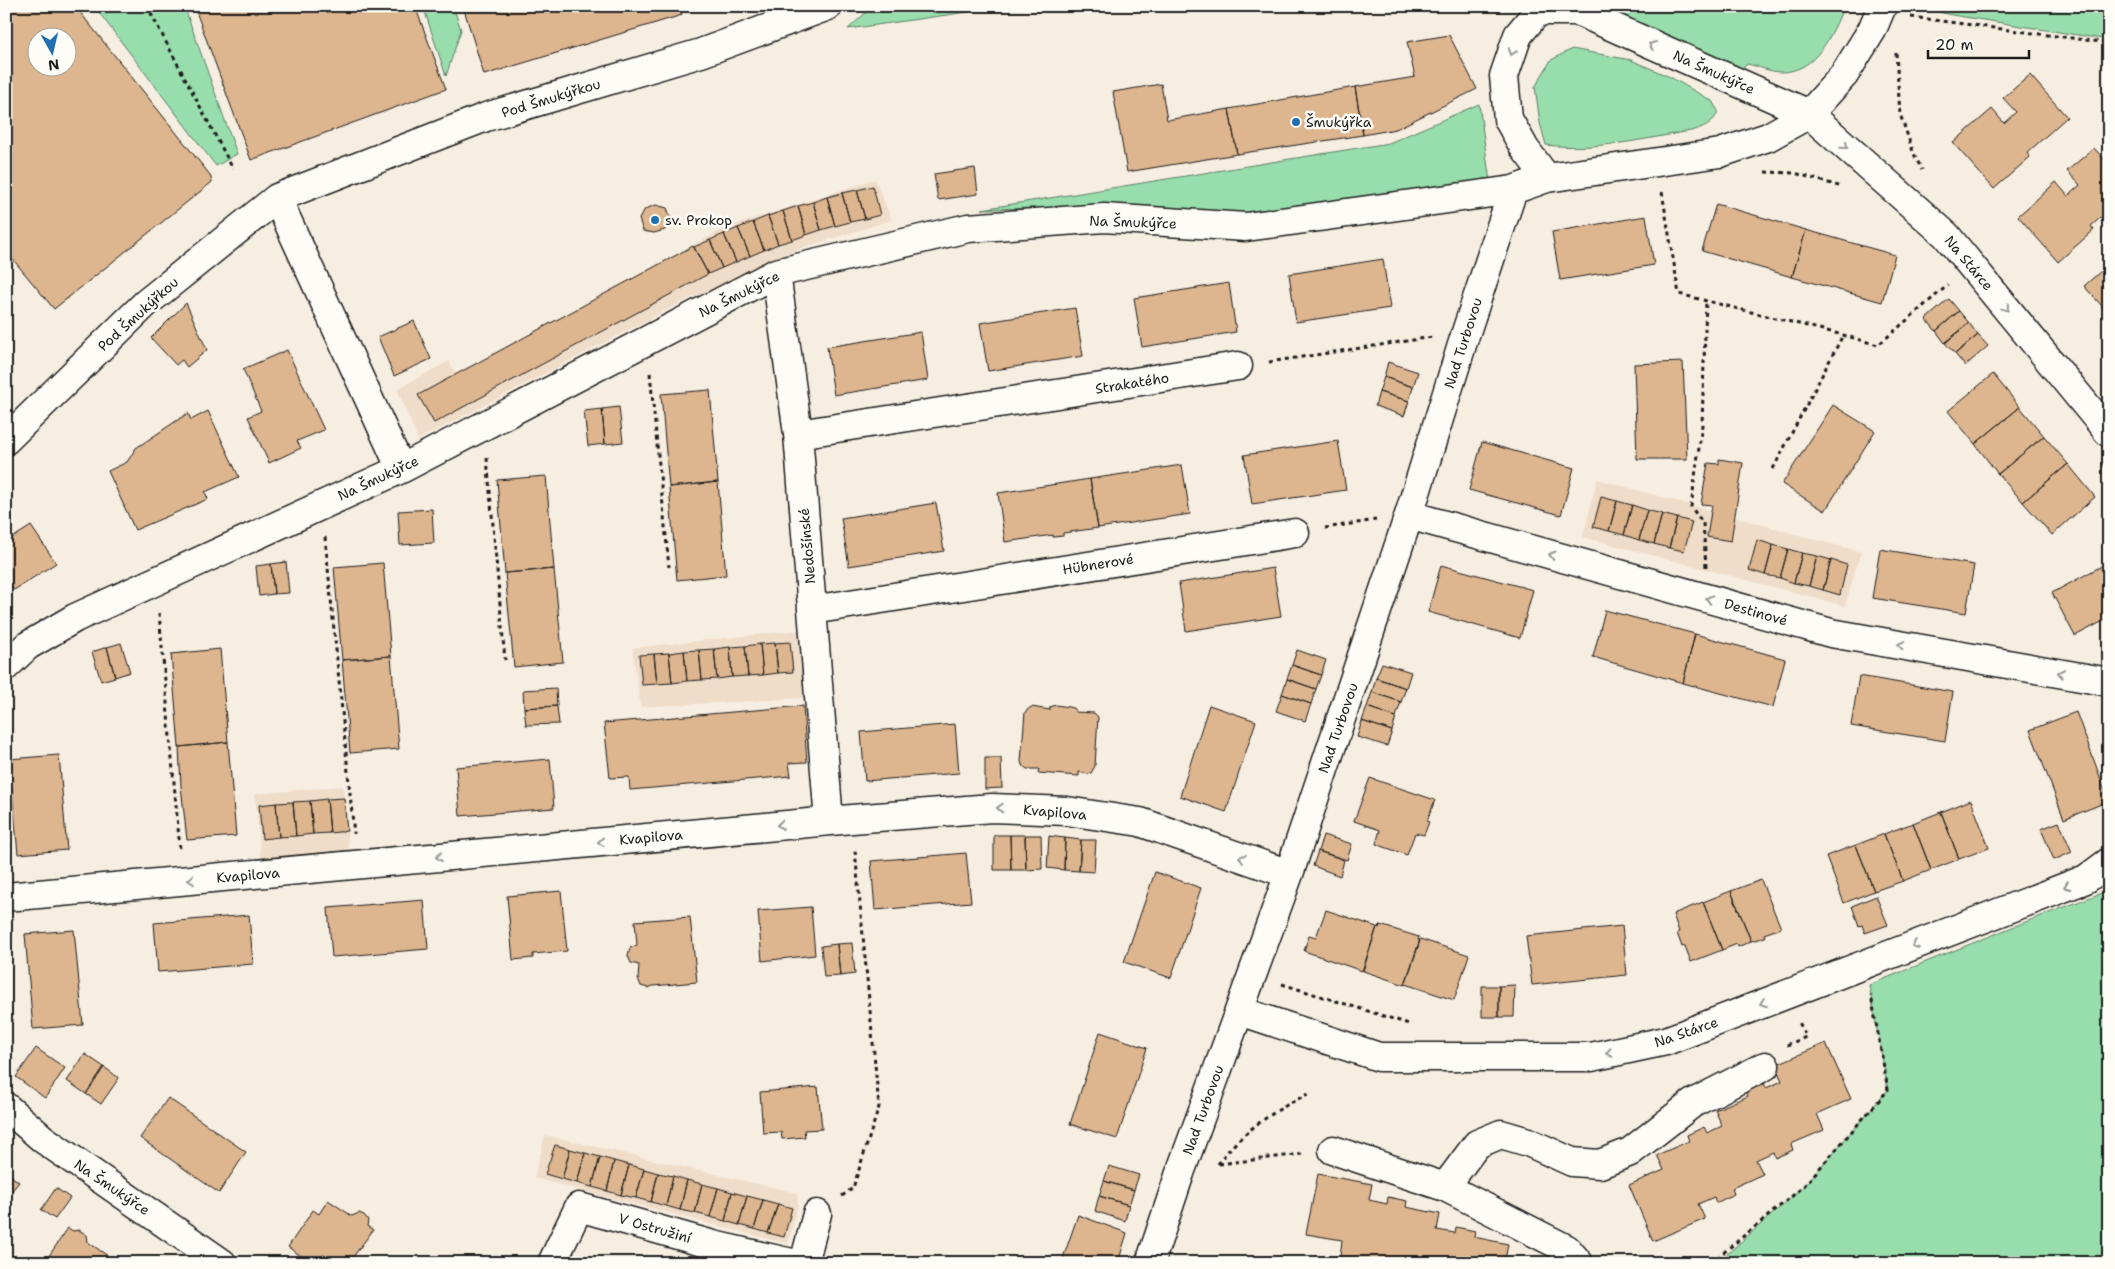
<svg xmlns="http://www.w3.org/2000/svg" width="2115" height="1269" viewBox="0 0 2115 1269" font-family="'Shantell Sans',sans-serif">
	<style>
		.built { fill: #efddc9 }
		.green { fill: #97deac; stroke: #5a7d64 }
		.building { fill: #ddb58e; stroke: #1c1c1c; fill-rule: evenodd }
		.lines { fill: none; stroke-linecap: round; stroke-linejoin: round }
		.street-casing { stroke: #1c1c1c; stroke-width: 31 }
		.path { stroke: #1c1c1c; stroke-width: 3; stroke-dasharray: 4 4; stroke-linecap: butt }
		.street { stroke: #fdfcf7; stroke-width: 28 }
		.oneway { stroke: #989794 }
		.poi-dot { fill: #1f6fb2; stroke: #fdfcf7; stroke-width: 2 }
		.labels { text-anchor: middle; stroke-width: 5; stroke-linejoin: round; paint-order: stroke }
		.street-label { font-size: 14px; fill: #1c1c1c; stroke: #fdfcf7 }
		.poi-label { font-size: 14px; fill: #1c1c1c; stroke: #fdfcf7; text-anchor: start }
	</style>
	<rect width="100%" height="100%" fill="#f7eee2"/>
	<filter id="ink" filterUnits="userSpaceOnUse"><feTurbulence type="fractalNoise" baseFrequency=".02" numOctaves="2"/><feDisplacementMap in="SourceGraphic" scale="10" xChannelSelector="R" yChannelSelector="G"/><feConvolveMatrix kernelMatrix="1 2 1 2 8 2 1 2 1" color-interpolation-filters="sRGB"/></filter>
	<g filter="url(#ink)">
		<path class="built" d="M875 179 892 220 805 247 680 303 418 440 397 389 449 361 456 374 723 229Z
			M1597 479 1861 552 1845 606 1583 537Z
			M801 630 804 698 641 707 632 648Z
			M343 786 349 852 261 860 255 794Z
			M545 1135 797 1193 798 1204 788 1244 534 1178Z"/>
		<path class="green" d="M94 6H184L237 154 216 166Z
			M423 6H453L461 30 446 76Z
			M873 6H1045L975 11 848 29Z
			M1604 6H1844C1832 34 1817 72 1781 72 1770 72 1758 66 1747 64L1739 73Z
			M1911 6H2109V40L1952 15Z
			M1572 49 1631 60 1670 77 1712 101 1718 111C1715 123 1702 128 1691 131 1643 139 1595 151 1546 145L1540 123 1535 87 1551 60Z
			M1479 104 1490 182 1252 214 1109 207 982 209 1389 143Z
			M2109 889V1263H1717L1803 1187 1888 1090 1869 985 2015 926 2104 892Z"/>
		<path class="building" d="M6 6H75L210 175 212 182 54 309 6 251ZM38 38H68V68H38Z
			M194 6H415L446 89 251 160Z
			M463 6H679L682 15 484 75Z
			M1449 35 1477 89 1396 129 1363 135 1355 87 1415 77 1407 42Z
			M2030 75 2067 117 2027 153 2030 157 1994 189 1953 143 1992 109 2004 123 2016 112 2003 98Z
			M1161 84 1167 120 1229 109 1237 154 1127 172 1113 92Z
			M1355 87 1363 135 1237 154 1229 109Z
			M2094 148 2109 165V210L2091 226 2094 230 2058 262 2018 216 2056 182 2068 196 2080 185 2067 171Z
			M975 168 978 194 938 200 934 174Z
			M873 186 880 215 865 219 857 190Z
			M857 190 865 219 850 222 842 193Z
			M842 193 850 222 835 226 827 197Z
			M827 197 835 226 821 230 813 202Z
			M813 202 821 230 806 235 798 206Z
			M1716 204 1806 230 1792 277 1702 251Z
			M656 205 667 208 672 221 665 230 654 233 643 231 639 219 645 209Z
			M798 206 806 235 792 240 783 211Z
			M783 211 792 240 778 244 768 216Z
			M768 216 778 244 764 250 753 222Z
			M1646 216 1654 265 1560 280 1552 232Z
			M753 222 764 250 750 256 738 228Z
			M738 228 750 256 736 262 724 234Z
			M1806 230 1895 255 1882 302 1792 277Z
			M724 234 736 262 722 268 710 240Z
			M710 240 722 268 708 274 694 247Z
			M693 246 708 274 434 423 418 395Z
			M1383 259 1390 308 1296 322 1289 274Z
			M2109 264V314L2084 286Z
			M1229 283 1236 332 1142 347 1134 298Z
			M1949 299 1959 311 1936 331 1926 319Z
			M186 303 207 350 187 367 182 360 176 365 151 338Z
			M1075 308 1083 356 988 371 980 323Z
			M1959 311 1969 323 1945 343 1936 331Z
			M414 321 431 359 394 376 378 337Z
			M1969 323 1978 335 1955 354 1945 343Z
			M921 332 928 380 834 395 827 347Z
			M1978 335 1988 346 1965 366 1955 354Z
			M287 350 324 430 297 441 301 448 269 463 248 417 261 411 243 369Z
			M1388 362 1418 372 1413 387 1384 377Z
			M1683 362 1687 459H1637L1634 364Z
			M1993 374 2020 407 1975 444 1948 411Z
			M1384 377 1413 387 1409 401 1379 392Z
			M710 390 718 482 669 487 661 394Z
			M1379 392 1409 401 1404 416 1375 406Z
			M1833 405 1875 431 1825 511 1782 484Z
			M619 407 623 442 605 444 602 409Z
			M2020 407 2044 436 1998 474 1975 444Z
			M602 409 605 444 588 446 584 411Z
			M208 411 239 477 205 492 208 499 135 530 108 471 127 462 136 448 188 413 191 420Z
			M2044 436 2068 464 2023 502 1998 474Z
			M1338 441 1346 490 1252 504 1244 455Z
			M1482 442 1574 468 1561 515 1469 490Z
			M1719 459 1743 463 1731 541 1707 537 1712 505 1701 504 1708 463 1719 464Z
			M2068 464 2095 497 2052 535 2023 502Z
			M1182 465 1190 514 1098 528 1090 479Z
			M546 476 554 569 505 573 497 480Z
			M1090 479 1098 528 1063 533V536L1053 537V535L1005 542 998 493Z
			M718 482 726 575 677 580 669 487Z
			M1601 497 1617 501 1609 531 1593 527Z
			M1617 501 1632 505 1624 535 1609 531Z
			M936 503 944 551 849 566 841 518Z
			M1632 505 1647 510 1639 540 1624 535Z
			M432 509 434 543 400 545 398 511Z
			M1647 510 1662 514 1654 544 1639 540Z
			M1662 514 1677 518 1669 548 1654 544Z
			M1677 518 1692 522 1684 551 1669 548Z
			M31 526 56 563 14 590 6 579V542Z
			M1757 540 1773 545 1765 575 1749 570Z
			M1773 545 1788 549 1780 578 1765 575Z
			M1788 549 1802 553 1794 583 1780 578Z
			M1880 549 1974 565 1966 613 1872 598Z
			M1802 553 1817 556 1809 586 1794 583Z
			M1817 556 1831 560 1823 590 1809 586Z
			M1831 560 1847 565 1840 595 1823 590Z
			M286 562 289 593 274 594 271 564Z
			M2109 562V618L2075 636 2052 593Z
			M383 563 391 656 342 660 334 567Z
			M271 564 274 594 259 596 256 566Z
			M1441 565 1533 590 1520 638 1428 612Z
			M1273 568 1281 616 1186 631 1179 583Z
			M554 569 563 662 514 667 505 573Z
			M1605 610 1695 634 1683 683 1593 657Z
			M1695 634 1785 659 1773 707 1683 683Z
			M790 642 793 672 778 673 775 643Z
			M121 643 130 672 115 677 107 647Z
			M775 643 778 673 763 675 760 644Z
			M760 644 763 675 748 676 745 646Z
			M745 646 748 676 732 677 730 647Z
			M107 647 115 677 101 681 92 652Z
			M730 647 732 677 717 679 714 649Z
			M220 649 228 742 179 747 171 654Z
			M714 649 717 679 702 680 699 650Z
			M699 650 702 680 687 681 684 651Z
			M1297 650 1326 660 1321 675 1292 665Z
			M684 651 687 681 672 683 669 653Z
			M669 653 672 683 657 684 654 654Z
			M654 654 657 684 642 685 639 655Z
			M391 656 399 749 350 753 342 660Z
			M1382 663 1411 672 1406 688 1376 678Z
			M1292 665 1321 675 1316 689 1287 679Z
			M1859 676 1953 692 1945 741 1851 726Z
			M1376 678 1406 688 1401 702 1372 692Z
			M1287 679 1316 689 1311 704 1282 694Z
			M556 688 557 706 524 708 523 690Z
			M1372 692 1401 702 1396 717 1367 707Z
			M1282 694 1311 704 1305 721 1276 711Z
			M1056 705 1069 707 1075 709V712L1094 713 1098 717 1095 766 1091 773 1087 774 1079 772V776L1038 773 1039 769H1027L1022 765 1021 761 1025 712 1031 707 1050 710V707Z
			M1209 705 1256 721 1226 812 1180 796Z
			M557 706 559 724 526 725 524 708Z
			M803 706 807 762 789 763 791 776 630 790 629 777 610 778 604 723Z
			M1367 707 1396 717 1392 731 1362 721Z
			M2076 712 2109 801 2064 819 2030 730Z
			M1362 721 1392 731 1387 746 1357 737Z
			M955 724 959 773 865 781 861 732Z
			M228 742 236 836 187 840 181 786 179 747Z
			M59 755 67 850 18 854 9 759Z
			M985 758H1001L1002 788 985 789Z
			M550 759 554 808 460 816 456 767Z
			M1370 778 1435 800 1427 821 1429 822 1424 835 1415 833 1407 855 1376 844 1380 830 1354 821Z
			M344 798 347 831 330 833 327 799Z
			M327 799 330 833 313 834 310 801Z
			M1971 800 1989 848 1959 859 1941 812Z
			M310 801 313 834 296 836 293 802Z
			M293 802 296 836 279 837 276 803Z
			M276 803 279 837 262 839 259 805Z
			M1941 812 1959 859 1931 870 1913 823Z
			M2059 822 2072 852 2054 860 2041 829Z
			M1913 823 1931 870 1903 881 1884 834Z
			M1884 834 1903 881 1874 891 1856 845Z
			M994 835H1010L1011 870H994Z
			M1010 835H1025L1026 870H1011Z
			M1025 835H1041L1042 869 1026 870Z
			M1323 835 1352 844 1347 860 1318 851Z
			M1049 836 1065 838 1064 870 1047 868Z
			M1065 838 1081 840 1079 871 1064 870Z
			M1081 840H1096L1094 872 1079 871Z
			M1856 845 1874 891 1844 903 1826 856Z
			M1318 851 1344 860 1340 876 1313 866Z
			M966 853 971 902 875 910 871 861Z
			M1155 872 1201 888 1171 978 1124 962Z
			M1761 880 1781 928 1764 934 1765 937 1751 941 1731 891Z
			M561 891 567 951 533 954V958L513 960 507 896Z
			M1731 891 1751 941 1738 947 1737 944 1722 950 1703 902Z
			M1876 896 1888 925 1865 933 1862 925 1859 926 1852 906Z
			M424 900 428 949 332 957 328 908Z
			M1703 902 1722 950 1691 962 1685 946 1682 947 1677 933 1679 932 1673 914Z
			M811 907 815 955 762 961 758 911Z
			M1326 910 1377 927 1362 971 1304 951 1309 935 1316 937Z
			M249 915 253 964 158 972 154 923Z
			M690 917 697 982 653 986 648 988 641 986 638 979 639 965 631 963 628 956 630 948 637 945 635 921Z
			M1380 925 1419 937 1418 940 1420 941 1405 985 1363 971 1377 927 1379 928Z
			M1622 926 1627 975 1532 985 1526 936Z
			M74 930 83 1025 33 1029 25 934Z
			M1420 939 1469 955 1454 1000 1405 984Z
			M852 943 855 974 840 976 837 944Z
			M837 944 840 976 824 977 821 946Z
			M1515 985 1514 1017H1499V986Z
			M1482 986H1499V1017H1482Z
			M1100 1032 1147 1048 1117 1139 1070 1124Z
			M1826 1043 1851 1099 1817 1114 1824 1130 1791 1144 1793 1150 1775 1158 1773 1152 1756 1160 1763 1174 1732 1188 1734 1194 1716 1203 1714 1197 1698 1204 1705 1219 1653 1241 1629 1185 1664 1170 1657 1155 1689 1141 1687 1135 1704 1127 1707 1133 1722 1126 1715 1110 1748 1096 1745 1090 1764 1083 1766 1088 1782 1081 1775 1065Z
			M36 1048 65 1068 45 1098 16 1077Z
			M85 1054 104 1067 86 1094 67 1081Z
			M104 1067 119 1078 101 1104 86 1094Z
			M818 1087 822 1129 804 1130 805 1137 782 1139 781 1132 763 1133 760 1092Z
			M168 1098 246 1152 219 1193 140 1138Z
			M555 1145 570 1149 562 1179 545 1174Z
			M570 1149 585 1153 577 1183 562 1179Z
			M585 1153 600 1157 592 1187 577 1183Z
			M600 1157 614 1161 607 1191 592 1187Z
			M614 1161 629 1165 621 1195 607 1191Z
			M629 1165 644 1169 636 1198 621 1195Z
			M1109 1166 1139 1175 1134 1190 1104 1181Z
			M644 1169 658 1173 651 1202 636 1198Z
			M6 1172 19 1182 6 1198Z
			M658 1173 673 1176 666 1206 651 1202Z
			M1318 1174 1372 1184 1369 1200 1387 1204 1388 1197 1407 1201 1406 1207 1440 1214 1437 1230 1455 1233 1456 1227 1475 1231 1474 1237 1508 1244 1505 1260 1518 1263H1367L1340 1257 1342 1240 1306 1234Z
			M673 1176 687 1180 680 1210 666 1206Z
			M687 1180 702 1184 695 1213 680 1210Z
			M1104 1181 1134 1190 1129 1205 1099 1196Z
			M702 1184 718 1188 710 1217 695 1213Z
			M56 1188 70 1198 55 1219 41 1210Z
			M718 1188 732 1192 725 1221 710 1217Z
			M732 1192 747 1196 739 1225 725 1221Z
			M747 1196 763 1200 754 1229 739 1225Z
			M1099 1196 1129 1205 1125 1221 1095 1211Z
			M328 1200 352 1216 359 1213 364 1215 368 1220 367 1226 373 1230 353 1257 358 1261 356 1263H335L323 1255 317 1263H311L288 1247 313 1210 319 1214Z
			M763 1200 778 1204 768 1233 754 1229Z
			M778 1204 792 1208 784 1237 768 1233Z
			M1078 1215 1127 1233 1118 1263H1069L1062 1261Z
			M68 1228 73 1231 79 1230 87 1235 88 1242 115 1261 114 1263H44Z"/>
		<g class="lines">
			<defs>
				<path id="street" d="M1547 178 1525 149 1508 119 1504 76 1518 35 1538 11H1577L1809 114 1946 235 2109 433
					M277 198 401 469
					M776 273 798 434 829 821
					M798 434 1238 366
					M6 440 145 304 277 198 486 117 701 53 828 6
					M1409 515 1831 633 2109 682
					M812 610 1295 533
					M6 666 27 646 75 618 401 469 776 273 968 228 1104 218 1246 227 1513 190 1547 178 1720 153 1768 137 1809 114 1844 75 1872 30 1882 6
					M6 897 852 819 992 808 1067 811 1140 822 1289 874
					M1240 1011 1379 1057H1591L1666 1041 2086 879 2109 862
					M6 1107 43 1139 222 1263
					M1333 1150 1445 1187 1477 1144 1501 1134 1528 1142 1572 1162 1600 1164 1630 1152 1693 1103 1765 1066
					M1445 1187 1567 1249 1579 1263
					M552 1263 579 1207 713 1245 792 1263
					M804 1263 817 1214
					M1150 1263 1180 1173 1289 874 1409 515 1466 332 1513 190"/>
			</defs>
			<use href="#street" class="street-casing"/>
			<path class="path" d="M147 6 233 169
				M1783 6 1808 10 1830 6
				M1911 17 2109 43
				M1896 53 1900 114 1914 154 1922 170
				M1765 172 1795 173 1842 187
				M1662 192 1679 294 1843 335 1878 345 1948 285
				M1269 362 1433 337
				M650 373 669 567
				M487 458 505 660
				M2103 464 2109 471
				M1773 469 1843 335
				M1325 528 1376 520
				M325 537 354 834
				M1706 567 1703 523 1691 507 1702 425 1706 300
				M159 613 180 850
				M1282 984 1409 1024
				M1787 1045 1806 1037 1799 1022
				M1218 1164C1238 1134 1276 1109 1308 1094
				M1219 1164 1302 1154
				M842 1196 853 1188 879 1107 855 850
				M1711 1263 1803 1187 1888 1090 1871 995"/>
			<use href="#street" class="street"/>
		</g>
		<defs><path id="oneway-chevron" d="M-2-3.5L2.5 0L-2 3.5" fill="none" stroke-width="1.6" stroke-linecap="round" stroke-linejoin="round" transform="scale(1.25)"/></defs>
		<g class="oneway">
			<use href="#oneway-chevron" transform="translate(1652 45) rotate(-156)"/>
			<use href="#oneway-chevron" transform="translate(1512 52) rotate(110)"/>
			<use href="#oneway-chevron" transform="translate(1845 146) rotate(41)"/>
			<use href="#oneway-chevron" transform="translate(2006 308) rotate(51)"/>
			<use href="#oneway-chevron" transform="translate(1552 555) rotate(-164)"/>
			<use href="#oneway-chevron" transform="translate(1709 599) rotate(-164)"/>
			<use href="#oneway-chevron" transform="translate(1901 645) rotate(-170)"/>
			<use href="#oneway-chevron" transform="translate(2061 673) rotate(-170)"/>
			<use href="#oneway-chevron" transform="translate(1000 808) rotate(-178)"/>
			<use href="#oneway-chevron" transform="translate(780 825) rotate(175)"/>
			<use href="#oneway-chevron" transform="translate(601 842) rotate(175)"/>
			<use href="#oneway-chevron" transform="translate(439 857) rotate(175)"/>
			<use href="#oneway-chevron" transform="translate(1242 858) rotate(-161)"/>
			<use href="#oneway-chevron" transform="translate(191 880) rotate(175)"/>
			<use href="#oneway-chevron" transform="translate(2067 886) rotate(159)"/>
			<use href="#oneway-chevron" transform="translate(1915 945) rotate(159)"/>
			<use href="#oneway-chevron" transform="translate(1763 1003) rotate(159)"/>
			<use href="#oneway-chevron" transform="translate(1609 1053) rotate(168)"/>
		</g>
	</g>
	<g class="poi-dot">
		<circle cx="1296" cy="122" r="5"/>
		<circle cx="655" cy="220" r="5"/>
	</g>
	<g class="labels">
		<g class="street-label">
			<text transform="translate(1714 72) rotate(24)" y="5">Na Šmukýřce</text>
			<text transform="translate(551 98) rotate(-17)" y="5">Pod Šmukýřkou</text>
			<text transform="translate(1133 222) rotate(2)" y="5">Na Šmukýřce</text>
			<text transform="translate(1969 263) rotate(50)" y="5">Na Stárce</text>
			<text transform="translate(739 294) rotate(-26)" y="5">Na Šmukýřce</text>
			<text transform="translate(138 314) rotate(-42)" y="5">Pod Šmukýřkou</text>
			<text transform="translate(1463 343) rotate(-72)" y="5">Nad Turbovou</text>
			<text transform="translate(1132 383) rotate(-9)" y="5">Strakatého</text>
			<text transform="translate(378 478) rotate(-25)" y="5">Na Šmukýřce</text>
			<text transform="translate(807 546) rotate(-95)" y="5">Nedošínské</text>
			<text transform="translate(1098 564) rotate(-9)" y="5">Hübnerové</text>
			<text transform="translate(1756 612) rotate(16)" y="5">Destinové</text>
			<text transform="translate(1338 728) rotate(-71)" y="5">Nad Turbovou</text>
			<text transform="translate(1055 812) rotate(5)" y="5">Kvapilova</text>
			<text transform="translate(651 837) rotate(-5)" y="5">Kvapilova</text>
			<text transform="translate(248 875) rotate(-5)" y="5">Kvapilova</text>
			<text transform="translate(1686 1032) rotate(-19)" y="5">Na Stárce</text>
			<text transform="translate(1203 1110) rotate(-70)" y="5">Nad Turbovou</text>
			<text transform="translate(112 1187) rotate(34)" y="5">Na Šmukýřce</text>
			<text transform="translate(655 1228) rotate(16)" y="5">V Ostružiní</text>
		</g>
		<g class="poi-label">
			<text x="1306" y="127">Šmukýřka</text>
			<text x="665" y="225">sv. Prokop</text>
		</g>
	</g>
	<rect width="2115" height="1269" fill="none" stroke="#fdfcf7" stroke-width="25"/>
	<rect x="12" y="12" width="2090" height="1244" fill="none" stroke="#1c1c1c" stroke-width="2" filter="url(#ink)"/>
	<g transform="translate(52 52) rotate(172)"><circle r="24" fill="#fdfcf7" stroke="#a3a29f"/>
	<path d="M0-4L9 19L0 12L-9 19Z" fill="#1f6fb2"/>
	<text y="-8" font-size="14" font-weight="bold" text-anchor="middle" fill="#1c1c1c">N</text>
	</g>
	<path d="M1928 50v8h101v-8" fill="none" stroke="#1c1c1c" stroke-width="2.5"/>
	<text x="1935" y="50" font-size="15" fill="#1c1c1c" stroke="#fdfcf7" stroke-width="4" paint-order="stroke">20 m</text>
</svg>
